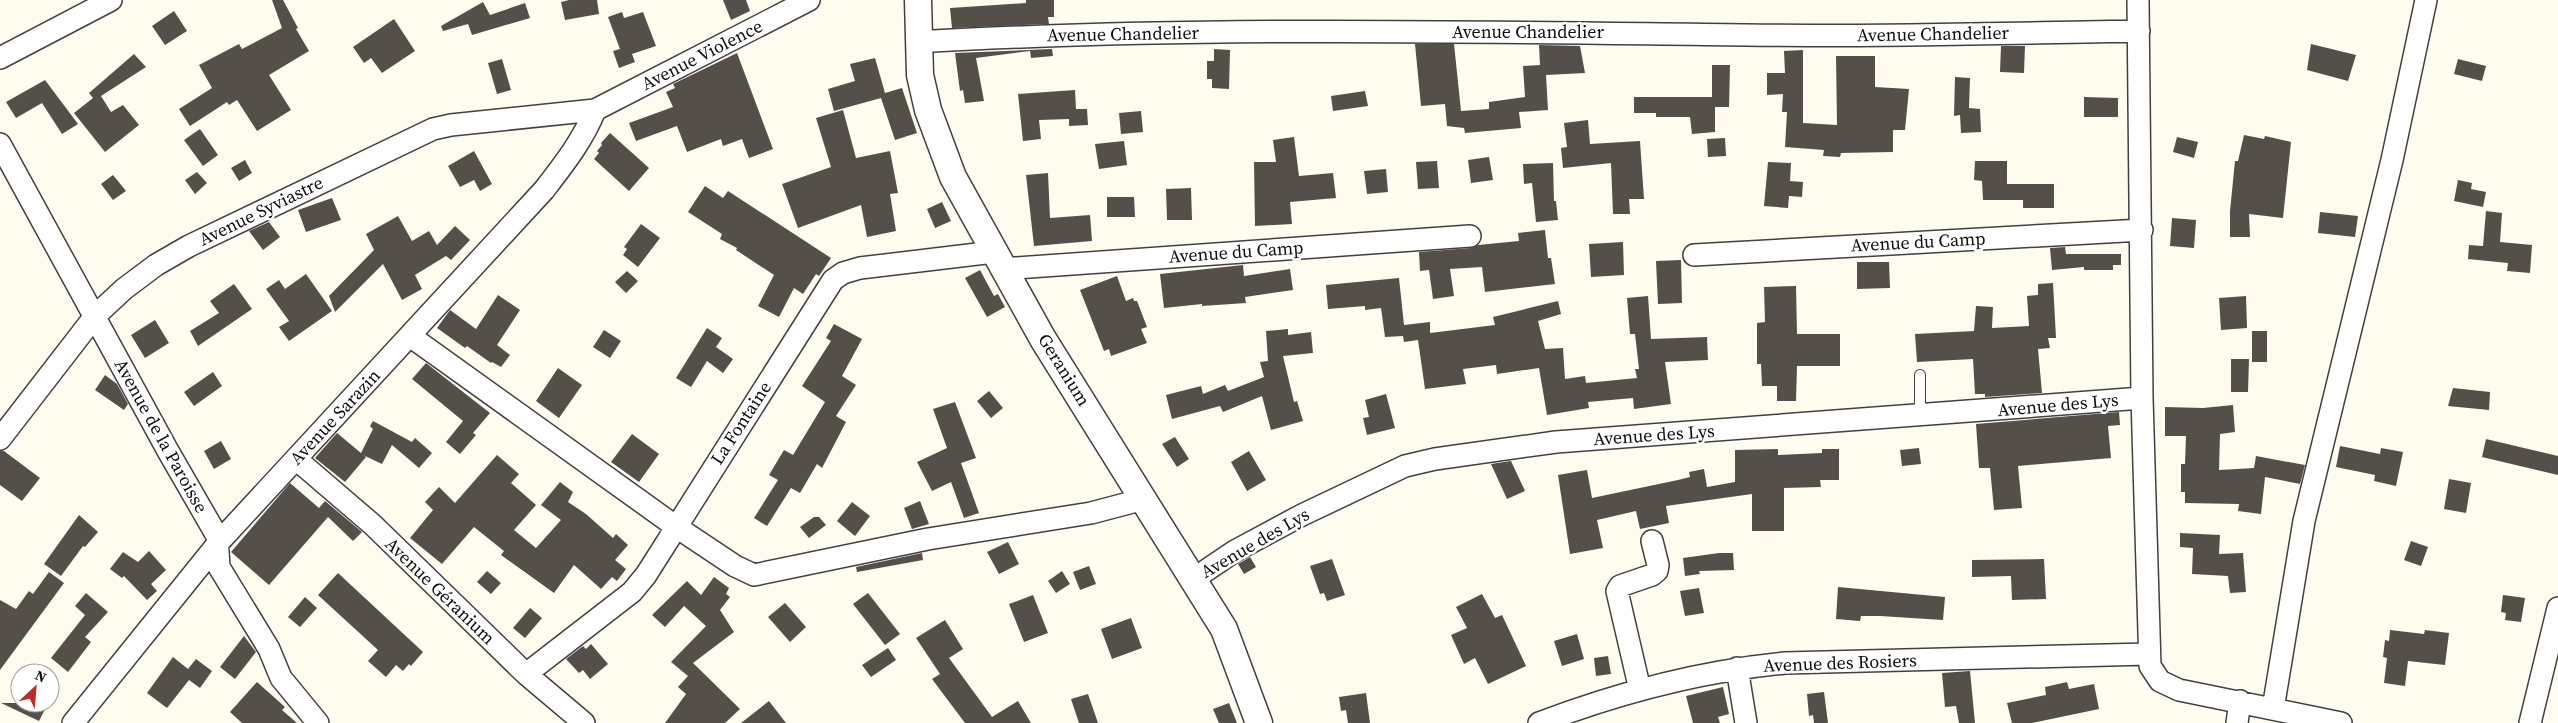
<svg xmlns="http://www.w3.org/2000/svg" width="2558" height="723" viewBox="0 0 2558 723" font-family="'Source Serif 4',serif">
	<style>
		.building { fill: #554f4a }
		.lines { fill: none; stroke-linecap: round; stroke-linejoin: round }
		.service-casing { stroke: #404040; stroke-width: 12 }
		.minor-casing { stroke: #404040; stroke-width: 24 }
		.tertiary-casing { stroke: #404040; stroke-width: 29 }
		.service { stroke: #fff; stroke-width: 10 }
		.minor { stroke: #fff; stroke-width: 21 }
		.tertiary { stroke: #fff; stroke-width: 26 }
		.labels { text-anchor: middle; stroke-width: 5; stroke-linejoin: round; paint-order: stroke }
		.street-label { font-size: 18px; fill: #0d0d0d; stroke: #fff }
	</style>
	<rect width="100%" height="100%" fill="#fefcee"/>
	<path class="building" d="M272 0H283L298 28 296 29 309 51 269 75 291 110 257 131 237 100 229 105 227 102 190 126 179 109 212 88 199 65 239 44 242 49 282 28Z
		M569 0H597L599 14 565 20 561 2Z
		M723 0H746L750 11 731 20Z
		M1026 0H1054V17H1048L1049 24 952 28 950 8 1026 3Z
		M483 2 490 15 525 3 530 18 472 35 468 24 443 31 441 26Z
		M174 11 187 31 165 45 152 26Z
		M622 12 624 18 643 12 656 46 632 54 635 62 619 68 613 51 620 49 608 17Z
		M394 19 415 51 382 73 371 58 364 63 353 47Z
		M1415 44H1454L1461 111 1489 109V102L1525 97 1523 66 1540 65 1539 45 1580 46 1585 73 1546 75 1548 110 1519 112 1521 128 1465 133 1464 128 1447 126 1445 104 1421 106Z
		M2311 44 2356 55 2348 81 2307 70Z
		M2001 46H2025L2024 73 2000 72Z
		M1052 49 1053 56 1031 58 1030 51 976 58 984 101 965 103 963 90 960 91 955 53Z
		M1214 49 1230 50 1229 89 1212 88V79H1207V61H1214Z
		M1803 50V123L1837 125 1836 56H1875V87L1909 89 1905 130H1893V152L1841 153 1840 157 1823 156 1824 150 1785 147 1787 112H1782L1783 94 1767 95V73H1785L1784 51Z
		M737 53 773 149 749 158 742 139 723 146 721 139 687 152 677 126 636 141 629 123 673 107 666 92 675 88 673 84Z
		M134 54 146 67 101 96 111 112 123 105 139 125 105 152 74 113 93 98 89 93Z
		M875 58 885 93 902 88 917 133 895 140 881 98 834 111 828 89 855 81 850 64Z
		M502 59 511 90 497 94 488 63Z
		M2458 59 2486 66 2482 81 2454 74Z
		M1712 65H1730L1729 107H1715V132L1692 134 1690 117H1656V113H1634V97H1712Z
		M1955 77 1970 78 1969 108 1980 109 1981 132 1961 133 1960 115 1954 116Z
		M45 80 78 124 62 134 42 103 16 118 6 102Z
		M1075 90 1076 109H1087L1088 125 1069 126V119L1039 120 1041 139 1023 141 1018 94Z
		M1365 91 1368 106 1333 111 1331 96Z
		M2084 97 2118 98V117H2084Z
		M843 110 856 158 890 151 898 193 890 194 896 231 867 237 861 205 798 228 782 184 831 167 816 118Z
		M1141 111 1143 132 1121 134 1119 113Z
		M1588 120 1590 144 1640 141 1644 199H1629L1630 214H1613L1611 163 1563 168 1561 148 1567 147 1564 123Z
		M200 129 218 155 203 166 184 140Z
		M610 133 649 168 629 191 594 159 599 153 597 151 602 145 601 143Z
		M2244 135 2264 139 2265 136 2291 142 2283 218 2249 214 2250 237H2230V211L2235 161H2238Z
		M1294 137 1299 176 1333 173 1336 198 1290 202 1292 224 1255 226 1254 162H1276L1273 140Z
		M2177 137 2198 142 2194 158 2173 152Z
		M1725 138 1726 156 1708 157 1707 139Z
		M1124 141 1127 165 1099 169 1095 144Z
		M474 151 492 184 480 191 474 180 460 187 448 166Z
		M1489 157 1493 180 1471 183 1468 160Z
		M245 160 252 173 239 181 231 168Z
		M1437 161 1439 188 1418 189 1416 162Z
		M1975 161H2007V184H2054V208H2023V200H1983L1982 181 1974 180Z
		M1768 162 1791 163 1790 181 1803 182 1802 197 1789 196 1788 208 1764 206Z
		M1553 163 1554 201H1556L1558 220 1536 222 1532 183 1524 184 1523 164Z
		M1386 169 1388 192 1367 194 1364 171Z
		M197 172 207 183 195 194 185 180Z
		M1048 173 1050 218 1090 215 1092 241 1034 246 1026 175Z
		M113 175 126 191 113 200 101 184Z
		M2458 180 2472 183 2471 189 2486 192 2483 207 2454 201Z
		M705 186 723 198 728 191 831 258 819 276 816 274 803 294 794 288 779 317 758 306 774 275 736 250 737 248 720 239 722 234 688 212Z
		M1191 188 1192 220H1167L1166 189Z
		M1107 197H1134L1135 217H1107Z
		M332 198 341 220 306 232 298 210Z
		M942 202 951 221 935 228 927 209Z
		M2486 211 2502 213 2500 242 2532 245 2530 273 2507 271 2508 263 2468 259 2469 245 2483 246Z
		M2320 212 2358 216 2355 237 2318 233Z
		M398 216 412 241 429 231 437 245 455 226 470 240 451 260 446 256 415 275 422 289 402 300 383 264 335 312 329 296 374 250 366 234Z
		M2172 218 2196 220 2194 248 2170 246Z
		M269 222 280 237 263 250 249 231Z
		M641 224 660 238 638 267 623 255 627 249 624 247Z
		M1545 230 1548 258H1551L1555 284 1485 292 1482 267 1450 269 1454 296 1433 299 1429 270 1420 271 1419 252 1471 248 1478 245 1519 241 1518 233Z
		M1623 242 1624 275 1591 277 1589 244Z
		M2065 247 2066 254H2121V265H2113V270H2084V267L2052 270 2050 248Z
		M1681 260 1682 303 1658 304 1656 261Z
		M1857 262H1889L1890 288 1857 289Z
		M1243 265 1244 276 1290 269 1293 290 1245 297 1246 303 1202 306V304L1164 308 1160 274Z
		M980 270 994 296 998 294 1005 307 987 317 965 278Z
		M627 271 638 281 626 293 615 282Z
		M306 274 332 311 289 341 279 327 289 321 266 289 279 280 285 289Z
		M1117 276 1126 301 1133 298 1134 301H1137L1147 327 1141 329 1147 343 1111 356 1109 349 1104 351 1080 290Z
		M1399 278 1404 325 1430 322V333L1495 325 1493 317 1558 301 1561 314 1538 321 1545 349 1563 348 1565 379 1585 376 1586 383 1637 378 1635 369H1639L1635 334H1630L1627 298 1648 296 1651 339 1707 337 1708 360 1665 362 1671 404 1634 409 1633 398 1588 402 1589 408 1547 415 1539 368 1497 374 1496 365 1463 369 1466 384 1425 389 1418 340 1404 342 1403 336 1385 337 1381 308 1365 310V306L1328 309 1326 285Z
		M2053 283 2056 338H2048L2050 348 2038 349 2042 393 1985 397V394H1975L1973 359 1917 362 1915 334 1974 331 1976 306 1993 307 1992 328 2029 326 2027 296 2038 295V284Z
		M234 284 252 309 198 346 190 331 219 313 210 301Z
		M1796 286 1797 334H1840V366H1797L1796 401H1777V386H1762L1761 364H1757V323L1765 322 1764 287Z
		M498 295 520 310 497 345 510 355 501 367 492 362 491 363 467 346 465 348 437 328 450 310 476 329Z
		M2246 296 2247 328 2221 330 2219 298Z
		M155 320 169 343 145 358 131 335Z
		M834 324 862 339 842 376 856 385 836 416 846 422 822 468 817 464 800 493 791 488 767 526 754 518 778 480 769 475 784 450 793 455 825 402 802 386 831 341 826 338Z
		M707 328 722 338 716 347 733 359 723 373 707 361 691 387 676 378Z
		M1288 329V335L1311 332 1313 353 1283 356 1294 402 1297 401 1303 421 1271 430 1262 396 1223 412 1220 406 1172 419 1166 395 1201 386 1203 394 1225 385 1228 391 1264 377 1260 362 1268 361 1266 331Z
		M604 330 621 341 610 358 593 347Z
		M2252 331H2267V362H2252Z
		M2231 359H2249L2248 392H2231Z
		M426 363 490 413 473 433 476 435 460 454 446 442 463 421 412 379Z
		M558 368 582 385 559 418 536 401Z
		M213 372 222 386 194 406 184 392Z
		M105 375 117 384 128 404 124 410 95 390Z
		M2453 388 2490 392 2489 410 2448 406Z
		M989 391 1003 408 991 418 977 401Z
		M1386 394 1395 428 1367 435 1363 418 1369 417 1365 400Z
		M955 402 976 458 961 463 979 513 964 518 951 482 932 491 917 462 947 448 933 409Z
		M2233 405 2235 432 2220 434 2219 470 2254 468 2256 456 2305 465 2300 484 2265 477 2261 514 2238 511 2239 504 2185 503V492H2181V464H2185L2186 436H2165V407L2203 408Z
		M2119 412 2120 425 2108 426 2111 458 2018 466 2022 508 1994 510 1990 468H1979L1976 424Z
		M373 421 412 442 415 438 432 453 419 468 392 445 382 464 363 455 366 457 345 482 315 458 337 433 361 453 373 429 370 426Z
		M632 434 659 454 639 482 611 462Z
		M1175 437 1189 459 1177 467 1162 444Z
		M2486 439 2558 456V475L2482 457Z
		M221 441 231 459 214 469 204 451Z
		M2340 446 2380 454 2381 448 2403 452 2396 486 2374 481 2375 475 2336 467Z
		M1919 448 1921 464 1902 466 1900 450Z
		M1778 449V455L1822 453V449H1839V480H1820L1821 487 1784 488V531H1752V494L1666 506 1669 523 1640 529 1636 511 1597 520 1603 548 1570 554 1558 475 1587 470 1592 498 1678 480 1690 477 1689 472 1704 469 1707 487 1735 482V450Z
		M0 451H4L40 478 22 501 0 485Z
		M1249 451 1266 480 1247 491 1231 462Z
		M497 455 519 474 511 483 536 505 514 530 536 548 561 520 541 505 560 482 573 492 568 502 586 514 613 538 616 534 628 545 615 560 626 569 617 581 612 577 601 589 574 565 554 593 501 555 504 551 474 527 442 564 410 538 433 510 425 502 439 487 455 503Z
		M1511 461 1525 491 1507 499 1491 464Z
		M2449 479 2471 483 2466 513 2444 509Z
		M290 483 319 508 325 501 362 532 353 541 328 517 269 585 231 552Z
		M920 501 929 524 912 529 904 508Z
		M852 502 870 516 855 536 837 521Z
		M79 515 98 532 85 547 83 546 61 576 44 564Z
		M814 517H819L826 525 809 538 800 527Z
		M2180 533 2220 535 2219 554 2243 553 2246 592 2230 593 2228 576 2192 574 2193 548 2180 547Z
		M2411 541 2428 547 2421 566 2404 560Z
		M1008 542 1019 564 999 574 987 552Z
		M149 551 166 570 151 584 157 591 147 600 124 576 122 578 110 569 123 552 138 562Z
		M922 553 923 560 857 572 856 567Z
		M1719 553H1733L1734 570 1699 571 1700 574 1685 576 1683 558Z
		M1250 557 1256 567 1244 574 1238 564Z
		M1332 559 1345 595 1327 601 1324 593 1320 594 1310 566Z
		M2044 559 2046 599 2012 600 2011 576 1972 577V560Z
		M1089 566 1096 584 1080 590 1073 572Z
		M487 571 501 583 491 594 477 582Z
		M1062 571 1070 584 1056 593 1048 581Z
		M49 572 64 583 0 670V600L16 609 29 591 33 594Z
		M338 573 423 652 411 666 409 664 403 671 396 665 386 677 368 661 378 650 318 595Z
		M714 577 729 588 726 594 730 597 720 610 734 632 693 663 740 709 725 723H665L686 694 678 687 688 676 671 662 706 626 684 606 665 627 652 615 687 581 701 595Z
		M1838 587 1945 597 1943 620 1880 616H1861L1860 621 1836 619Z
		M1699 588 1704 613 1685 616 1680 591Z
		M86 593 108 612 85 637 91 642 68 672 51 658 85 615 75 606Z
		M868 593 900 634 885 645 853 604Z
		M1482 594 1495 618 1502 615 1526 666 1488 684 1475 658 1464 664 1451 635 1467 628 1456 607Z
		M1033 595 1048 633 1024 642 1009 604Z
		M2503 595 2525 598 2521 622 2505 620 2506 613 2501 612Z
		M305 597 317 608 300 627 288 617Z
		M785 603 806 627 790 642 768 617Z
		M530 608 542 618 525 638 513 628Z
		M1131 618 1142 648 1112 659 1101 629Z
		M945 620 963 649 949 658 992 717 1018 701 1031 723H965L932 679 940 674 916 638Z
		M2390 630 2424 634 2425 630 2449 633 2445 665 2408 661 2405 686 2384 683 2387 658 2383 657 2385 640 2389 641Z
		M1577 634 1584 659 1562 666 1554 641Z
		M244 636 256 652 235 679 220 667Z
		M591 644 608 664 590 679 583 670 579 673 566 659 583 646 586 649Z
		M888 648 896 660 871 677 862 665Z
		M1608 656 1611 674 1596 676 1594 658Z
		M173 657 188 669 196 659 212 671 200 688 189 680 167 708 147 693Z
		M1970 671 1975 723H1959L1956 706 1945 707 1942 673Z
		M257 682 285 707 282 710 297 723H242L230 712Z
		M2067 682 2069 689 2094 684 2099 709 2032 723H2012L2007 703 2046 695 2045 687Z
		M1723 687 1729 714 1718 717 1720 723H1693L1686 696Z
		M1824 692 1828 723H1814L1813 715 1809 716 1807 694Z
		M1366 693 1370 723H1348L1346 710 1341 711 1339 697Z
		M1088 694 1098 723H1079L1071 699Z
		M769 701 786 723H741Z
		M1 703H48L39 721Z
		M1229 703 1237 723H1219L1213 709Z"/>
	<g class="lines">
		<defs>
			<path id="service" d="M1920 375V415"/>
			<path id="minor" d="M2138 0 2142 398 2150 666 2160 681 2179 690 2341 723
				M917 42C1193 26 1470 32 1746 35 1877 37 2008 33 2139 31
				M0 58 111 0
				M0 144 168 451 217 536 219 567 269 649 281 678 318 723
				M1694 255 2142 230
				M1002 269 1470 236
				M410 336 675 526 735 566 754 575 928 539 1091 513 1144 499
				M0 439 95 316 124 289 156 265 189 246 433 129 451 125 595 110 809 0
				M296 459 373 525 526 674 584 723
				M1195 578 1235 551 1302 515 1405 466 1435 459 1556 442 2142 398
				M1737 668 1746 723
				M526 674 632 592 646 575 833 280 843 273 860 268 994 252
				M1640 690 1617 591 1620 586 1652 575 1657 571 1658 565 1652 541
				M2273 709 2304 521 2392 160 2426 0
				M73 723 219 542 544 190C564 164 583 140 595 110
				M1539 723C1618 693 1701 671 1785 663L2148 654
				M2237 723 2240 701
				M2530 723 2558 608"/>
			<path id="tertiary" d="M918 0 920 75 928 110 953 177 1043 339 1224 629 1259 723"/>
		</defs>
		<use href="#service" class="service-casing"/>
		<use href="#minor" class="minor-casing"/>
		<use href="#tertiary" class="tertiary-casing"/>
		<use href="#service" class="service"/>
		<use href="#minor" class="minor"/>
		<use href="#tertiary" class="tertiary"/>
	</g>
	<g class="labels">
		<g class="street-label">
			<text x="1528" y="38">Avenue Chandelier</text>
			<text transform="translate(1123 34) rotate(-1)" y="6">Avenue Chandelier</text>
			<text transform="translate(1933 34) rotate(-1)" y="6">Avenue Chandelier</text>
			<text transform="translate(702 55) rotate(-27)" y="6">Avenue Violence</text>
			<text transform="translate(261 211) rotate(-26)" y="6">Avenue Syviastre</text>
			<text transform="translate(1918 242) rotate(-3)" y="6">Avenue du Camp</text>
			<text transform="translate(1236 252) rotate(-4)" y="6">Avenue du Camp</text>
			<text transform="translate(1064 370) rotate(58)" y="6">Geranium</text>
			<text transform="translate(2058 405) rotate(-5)" y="6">Avenue des Lys</text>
			<text transform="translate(335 417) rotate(-47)" y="6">Avenue Sarazin</text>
			<text transform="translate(741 423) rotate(-57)" y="6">La Fontaine</text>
			<text transform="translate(1654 435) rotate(-4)" y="6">Avenue des Lys</text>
			<text transform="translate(161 436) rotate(61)" y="6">Avenue de la Paroisse</text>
			<text transform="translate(1255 543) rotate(-30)" y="6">Avenue des Lys</text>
			<text transform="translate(440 591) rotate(44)" y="6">Avenue Géranium</text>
			<text transform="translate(1840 663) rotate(-2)" y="6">Avenue des Rosiers</text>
		</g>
	</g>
	<g transform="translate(35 688) rotate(26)"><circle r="24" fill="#ffffff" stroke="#9e9e9e"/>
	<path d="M0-4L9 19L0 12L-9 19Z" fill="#b92d29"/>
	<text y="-8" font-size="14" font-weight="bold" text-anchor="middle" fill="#0d0d0d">N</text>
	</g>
</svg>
